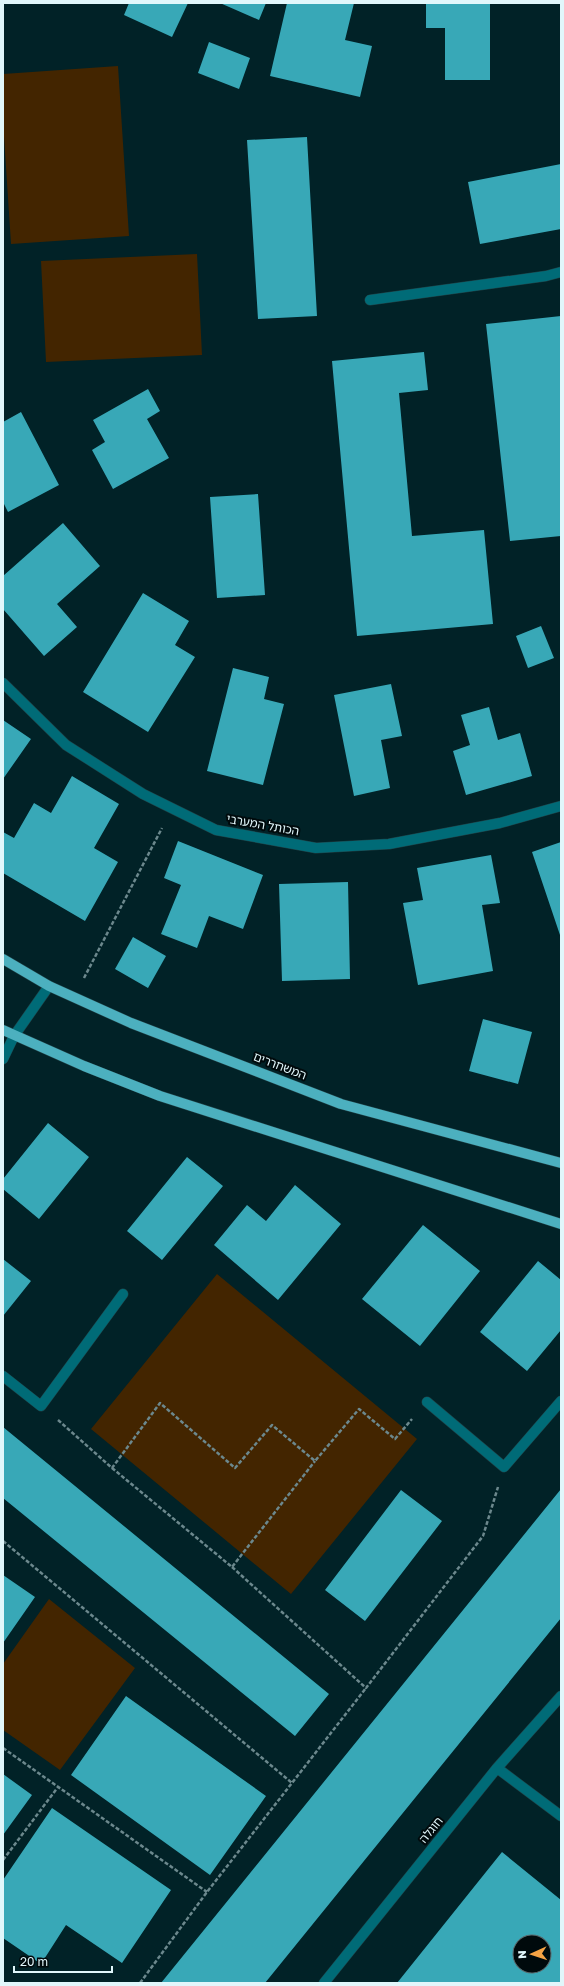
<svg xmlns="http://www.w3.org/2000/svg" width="564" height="1986" viewBox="0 0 564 1986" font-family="'Golos Text','Noto Sans Hebrew',sans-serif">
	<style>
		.green { fill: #432500 }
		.building { fill: #38a8b7; fill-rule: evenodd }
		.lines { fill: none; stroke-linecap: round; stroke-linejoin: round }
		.minor-casing { stroke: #204045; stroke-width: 11 }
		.major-casing { stroke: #204045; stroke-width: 11 }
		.path { stroke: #6c888d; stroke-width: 2.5; stroke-dasharray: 4 2; stroke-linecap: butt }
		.minor { stroke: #006b77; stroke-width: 10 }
		.major { stroke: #4cb0bf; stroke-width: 10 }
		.labels { text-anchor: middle; stroke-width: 4; stroke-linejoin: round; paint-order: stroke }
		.street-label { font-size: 12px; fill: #e1f7fb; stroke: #000a0c }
	</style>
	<rect width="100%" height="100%" fill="#012227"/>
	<path class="green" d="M118 66 129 236 11 244 3 121V74Z
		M197 254 202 355 46 362 41 261Z
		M217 1274 417 1439 291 1594 91 1429Z
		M49 1599 135 1668 60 1770 3 1730V1664Z"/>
	<path class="building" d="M129 3H188L172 37 124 15Z
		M220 3H266L259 20Z
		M287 3H354L345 40 372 46 360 97 270 76Z
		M426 3H490V80H445V28H426Z
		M209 42 250 58 239 89 198 73Z
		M307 137 317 316 258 319 247 140Z
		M561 164V229L480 244 468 182Z
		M561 316V536L510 541 486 324Z
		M424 352 428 390 399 393 412 536 484 530 493 624 357 636 332 361Z
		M148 389 160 411 147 419 169 458 113 489 92 450 105 442 93 420Z
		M21 412 59 485 8 512 3 502V422Z
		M258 494 265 595 217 598 210 497Z
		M63 523 100 566 57 604 77 627 44 656 3 609V576Z
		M143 593 189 621 175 645 195 657 148 732 83 692Z
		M541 626 554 658 528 668 516 636Z
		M233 668 269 677 264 699 284 704 263 785 207 771Z
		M391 684 402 736 381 740 390 788 354 796 334 695Z
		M489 707 498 740 520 733 532 776 466 795 453 751 470 745 461 715Z
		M3 720 31 739 3 779Z
		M72 776 119 804 94 848 118 862 85 921 3 873V832L14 838 34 803 51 813Z
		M178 841 263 875 243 929 209 916 197 948 161 934 181 885 164 878Z
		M561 842V938L532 852Z
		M491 855 500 903 482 905 493 971 418 985 403 903 423 900 417 868Z
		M348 882 350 979 282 981 279 884Z
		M133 937 166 956 148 988 115 969Z
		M483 1019 532 1032 518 1084 469 1071Z
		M48 1123 89 1157 39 1219 3 1189V1179Z
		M187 1157 223 1186 162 1260 127 1231Z
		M295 1185 341 1224 278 1300 214 1245 247 1205 266 1221Z
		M423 1225 480 1271 420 1346 362 1299Z
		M3 1259 31 1281 3 1316Z
		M538 1261 561 1280V1330L527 1371 480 1332Z
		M3 1427 329 1694 295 1736 3 1498Z
		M561 1489V1618L265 1983H161Z
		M401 1490 442 1521 365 1621 325 1590Z
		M3 1575 35 1597 3 1643Z
		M126 1696 266 1796 210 1875 71 1775Z
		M3 1774 32 1795 3 1835Z
		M52 1808 171 1890 122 1963 66 1925 41 1964 3 1938V1880Z
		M502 1852 561 1900V1983H397ZM520 1942H544V1966H520Z"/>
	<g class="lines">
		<defs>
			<path id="minor" d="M370 300 546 276 561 272
				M3 683 66 745 143 794 216 830 316 848 389 844 500 823 561 806
				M3 1059 14 1036 49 986
				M3 1376 41 1406 123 1294
				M427 1402 504 1467 561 1401
				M497 1768 561 1816
				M324 1983 497 1768 561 1696"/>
			<path id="major" d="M3 959 49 986 131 1023 341 1104 561 1163
				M3 1030 84 1066 160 1096 561 1224"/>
		</defs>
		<use href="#minor" class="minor-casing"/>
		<use href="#major" class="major-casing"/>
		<path class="path" d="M84 978 162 828
			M58 1420 112 1468 160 1403 235 1468 272 1425 315 1461 359 1409 395 1439 412 1419
			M112 1468 232 1567 315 1461
			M3 1541 292 1783
			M232 1567 366 1688 483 1536 498 1487
			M3 1748 207 1892
			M3 1860 58 1787
			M140 1983 207 1892 366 1688"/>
		<use href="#minor" class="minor"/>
		<use href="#major" class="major"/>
	</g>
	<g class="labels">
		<g class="street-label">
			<text transform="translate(263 825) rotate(10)" y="4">הכותל המערבי</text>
			<text transform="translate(280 1066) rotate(21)" y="4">המשחררים</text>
			<text transform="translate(431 1830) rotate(-51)" y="4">חוגלה</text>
		</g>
	</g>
	<rect width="564" height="1986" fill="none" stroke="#e1f7fb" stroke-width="8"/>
	<g transform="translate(532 1954) rotate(267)"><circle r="19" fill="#000a0c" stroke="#5a696c"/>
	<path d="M0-3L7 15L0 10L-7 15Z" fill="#f5a345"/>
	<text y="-6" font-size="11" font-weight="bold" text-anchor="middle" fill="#e1f7fb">N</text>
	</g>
	<path d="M14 1966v6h98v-6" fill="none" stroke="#e1f7fb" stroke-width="2"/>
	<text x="20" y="1966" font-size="12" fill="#e1f7fb" stroke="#000a0c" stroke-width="3" paint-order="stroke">20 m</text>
</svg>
